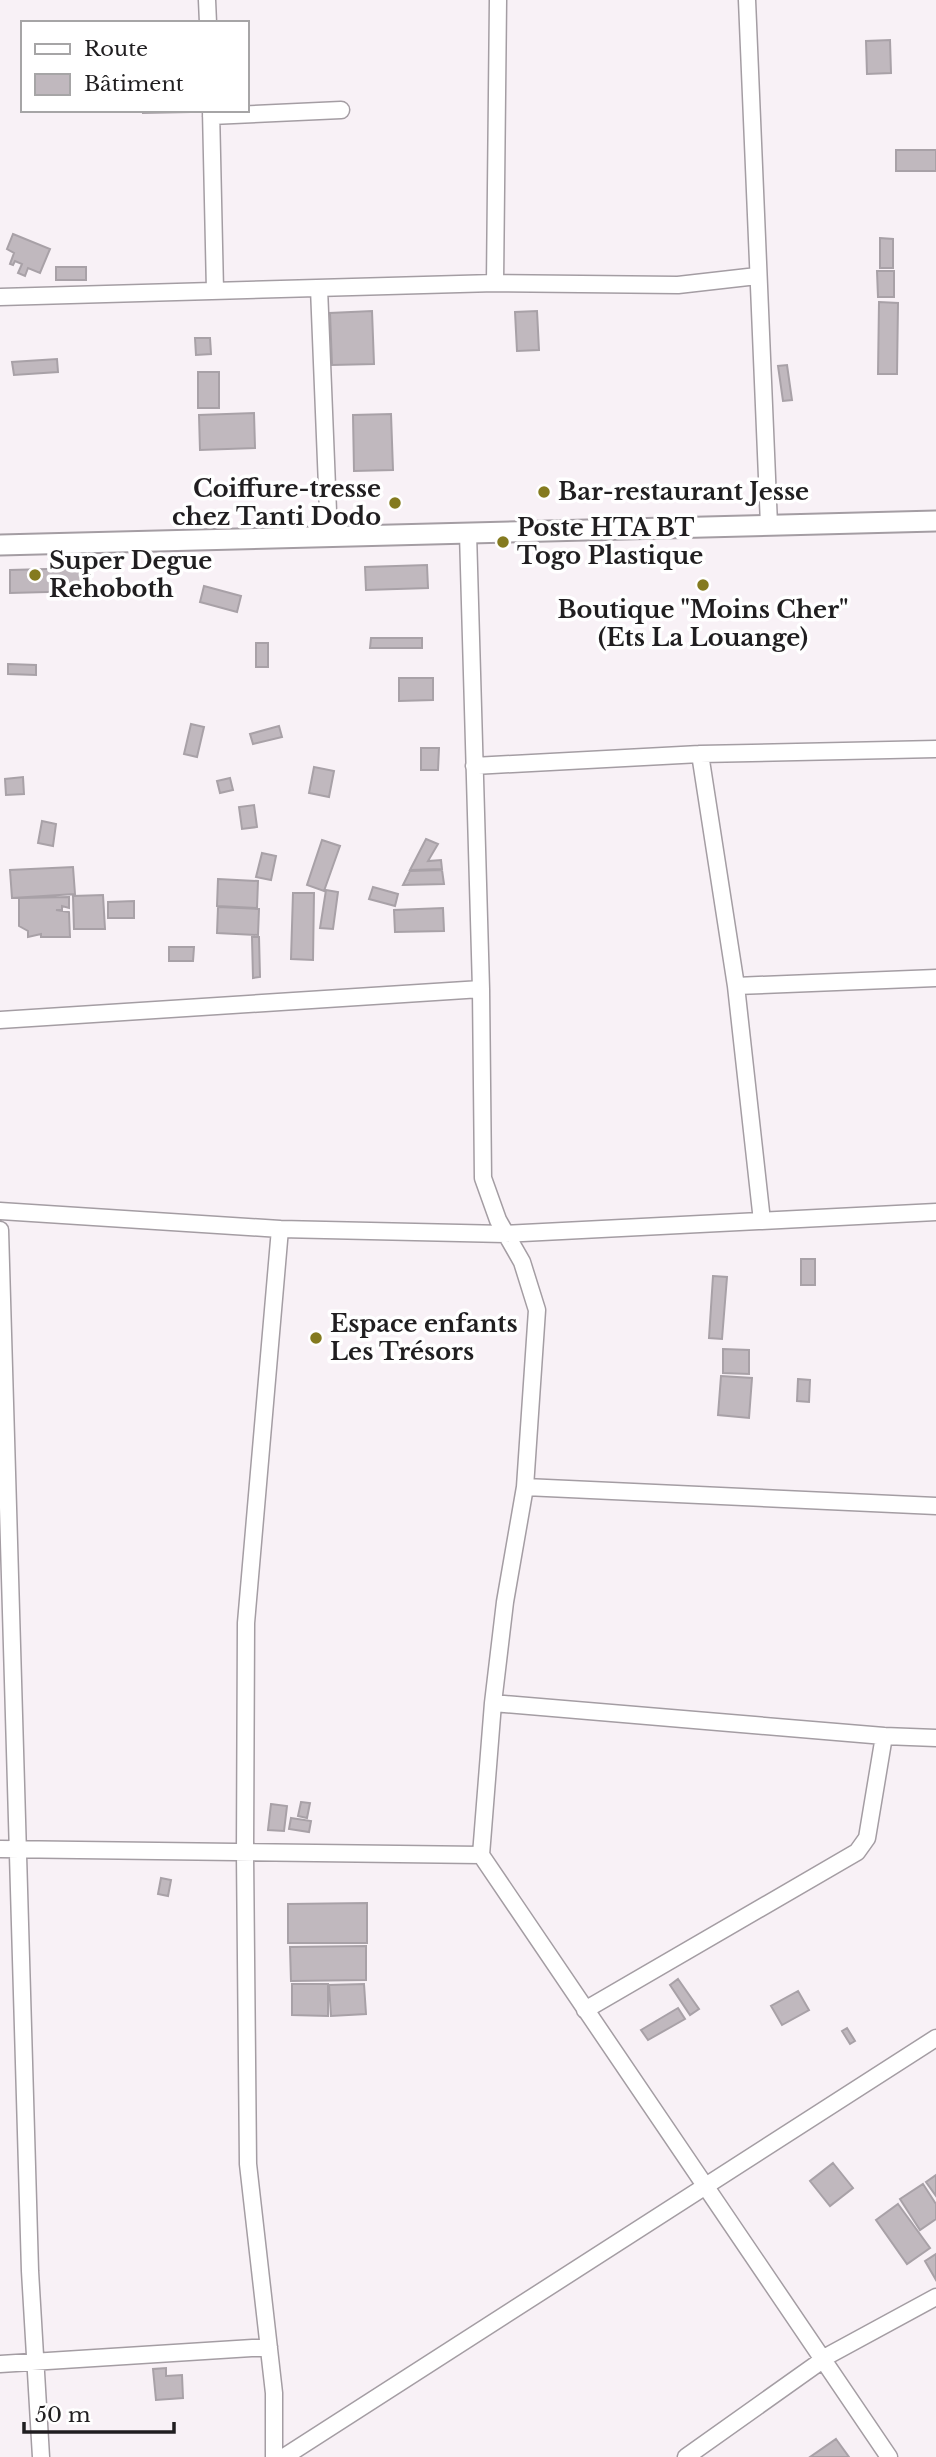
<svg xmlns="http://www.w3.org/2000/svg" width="936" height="2457" viewBox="0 0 936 2457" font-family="'Libre Baskerville',serif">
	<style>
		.building { fill: #c0b8be; stroke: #a8a1a7; stroke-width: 2 }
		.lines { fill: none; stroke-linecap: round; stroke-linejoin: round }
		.minor-casing { stroke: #a49da3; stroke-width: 19 }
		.tertiary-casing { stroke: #a49da3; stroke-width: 23 }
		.minor { stroke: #fff; stroke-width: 16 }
		.tertiary { stroke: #fff; stroke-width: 19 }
		.poi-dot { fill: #847a1f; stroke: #fff; stroke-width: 2.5 }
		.labels { text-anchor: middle; stroke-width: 7; stroke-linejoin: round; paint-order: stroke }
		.poi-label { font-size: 24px; font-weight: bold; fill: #201e20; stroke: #fff; text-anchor: start }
	</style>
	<rect width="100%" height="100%" fill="#f8f1f6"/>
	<path class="building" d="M890 40 891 73 867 74 866 41Z
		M143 110H190V112L143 113Z
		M896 150H936V171H896Z
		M13 234 50 249 40 273 28 268 25 276 18 273 22 264 15 261 13 265 10 264 14 253 7 249Z
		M880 238 893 239V268H880Z
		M56 267H86V280H56Z
		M877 271H894V297H878Z
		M879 302 898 303 897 374H878Z
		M372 311 374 364 332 365 330 313Z
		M537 311 539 350 517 351 515 312Z
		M195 338H210L211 354 196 355Z
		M57 359 58 372 14 375 12 362Z
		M787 365 792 400 783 401 778 366Z
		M198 372H219V408H198Z
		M254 413 255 448 200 450 199 415Z
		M391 414 393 470 354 471 353 415Z
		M427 565 428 588 366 590 365 567Z
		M84 568 85 591 10 593V570Z
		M204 586 241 596 237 612 200 602Z
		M371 638H422V648H370Z
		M256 643H268V667H256Z
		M8 664 36 665V675L8 674Z
		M399 678H433V700L399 701Z
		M191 724 204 727 197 757 184 754Z
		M279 726 282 737 253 744 250 734Z
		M421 748H439L438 770H421Z
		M314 767 334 771 329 797 309 793Z
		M23 777 24 794 6 795 5 779Z
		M230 778 233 790 220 793 217 781Z
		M254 805 257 827 242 829 239 807Z
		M42 821 56 824 53 846 38 843Z
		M426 839 438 844 428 861 441 860 442 869 410 870Z
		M322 840 340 846 324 891 307 885Z
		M262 853 276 856 271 880 256 877Z
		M73 867 75 894 12 898 10 870Z
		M442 870 444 884 403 885 410 871Z
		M218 879 258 881 257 908 217 906Z
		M373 887 398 894 395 906 369 899Z
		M326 890 338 892 333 929 320 928Z
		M293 893H314L313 960 291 959Z
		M103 895 105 929H74L73 896Z
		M69 897V908L62 906V910H56L69 912 70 937H41V934L28 937V931L19 926V898Z
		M134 901V918H108V902Z
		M218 907 259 909 258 935 217 933Z
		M443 908 444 931 395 932 394 910Z
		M252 937H259L260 977 253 978Z
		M169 947H194L193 961H169Z
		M801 1259H815V1285H801Z
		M713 1276 727 1277 722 1339 709 1338Z
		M723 1349 749 1350V1374L723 1373Z
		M721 1376 752 1378 749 1418 718 1415Z
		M798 1379 810 1380 809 1402 797 1401Z
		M301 1802 310 1803 307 1818 298 1816Z
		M271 1804 287 1806 284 1831 268 1830Z
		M291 1818 311 1821 309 1832 289 1829Z
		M161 1878 171 1880 168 1896 158 1894Z
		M367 1903V1943H288V1904Z
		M366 1946V1980L291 1981 290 1947Z
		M678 1979 699 2009 690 2015 670 1985Z
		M292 1984H328V2016L292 2015Z
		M364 1984 366 2014 331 2016 329 1985Z
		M798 1991 809 2010 782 2025 771 2006Z
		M678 2008 685 2019 648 2040 641 2030Z
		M847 2028 855 2041 850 2044 842 2031Z
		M833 2163 853 2188 830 2206 810 2181Z
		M936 2175V2196L926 2182Z
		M923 2184 936 2204V2219L920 2230 900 2199Z
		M898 2204 930 2248 907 2264 876 2220Z
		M936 2254V2280L925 2261Z
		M166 2368V2376L182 2375 183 2398 156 2400 153 2369Z
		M836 2439 849 2457H810Z"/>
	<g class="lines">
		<defs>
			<path id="minor" d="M207 0 208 23
				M747 0 769 525
				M211 110 215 291
				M211 116 341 110
				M495 283 498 0
				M319 288 329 536
				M0 297 495 283 678 285 757 276
				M468 533 481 989 483 1178 498 1220 522 1262 537 1310 525 1487 505 1602 493 1703 481 1855
				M700 754 736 986 762 1221
				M474 766 700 754 936 749
				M736 986 936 978
				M0 1020 481 989
				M0 1211 280 1229 505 1234 936 1212
				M0 1230 30 2271 41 2457
				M525 1487 936 1506
				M493 1703 884 1736 936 1738
				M0 1849 481 1855 889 2457
				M585 2010 857 1852 867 1838 884 1736
				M0 2364 269 2347
				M274 2457V2393L248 2164 245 1854 246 1623 280 1229
				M284 2457 936 2038
				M686 2457 831 2354 936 2297"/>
			<path id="tertiary" d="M0 545 936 521"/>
		</defs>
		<use href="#minor" class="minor-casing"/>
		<use href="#tertiary" class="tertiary-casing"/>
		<use href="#minor" class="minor"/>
		<use href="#tertiary" class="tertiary"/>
	</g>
	<g class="poi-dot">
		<circle cx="544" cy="492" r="7"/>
		<circle cx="395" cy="503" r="7"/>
		<circle cx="503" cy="542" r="7"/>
		<circle cx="35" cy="575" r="7"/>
		<circle cx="703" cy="585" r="7"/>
		<circle cx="316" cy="1338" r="7"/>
	</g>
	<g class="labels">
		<g class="poi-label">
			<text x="381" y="497" text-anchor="end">Coiffure-tresse<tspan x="381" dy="28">chez Tanti Dodo</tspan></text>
			<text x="558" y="500">Bar-restaurant Jesse</text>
			<text x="517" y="536">Poste HTA BT<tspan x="517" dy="28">Togo Plastique</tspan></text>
			<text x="49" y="569">Super Degue<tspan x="49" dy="28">Rehoboth</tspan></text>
			<text x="703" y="618" text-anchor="middle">Boutique "Moins Cher"<tspan x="703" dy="28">(Ets La Louange)</tspan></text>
			<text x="330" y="1332">Espace enfants<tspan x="330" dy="28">Les Trésors</tspan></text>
		</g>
	</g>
	<rect x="21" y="21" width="228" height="91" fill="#ffffff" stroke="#a6a5a6" stroke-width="2"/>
	<rect x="35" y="44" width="35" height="10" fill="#ffffff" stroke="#a6a5a6" stroke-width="2"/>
	<text x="84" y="56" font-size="21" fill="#201e20">Route</text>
	<rect x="35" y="74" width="35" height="21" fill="#c0b8be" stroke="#a6a5a6" stroke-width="2"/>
	<text x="84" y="91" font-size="21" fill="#201e20">Bâtiment</text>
	<path d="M24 2422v10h150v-10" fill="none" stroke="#201e20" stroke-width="3.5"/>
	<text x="35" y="2422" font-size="21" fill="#201e20" stroke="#ffffff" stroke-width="5" paint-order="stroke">50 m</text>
</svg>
